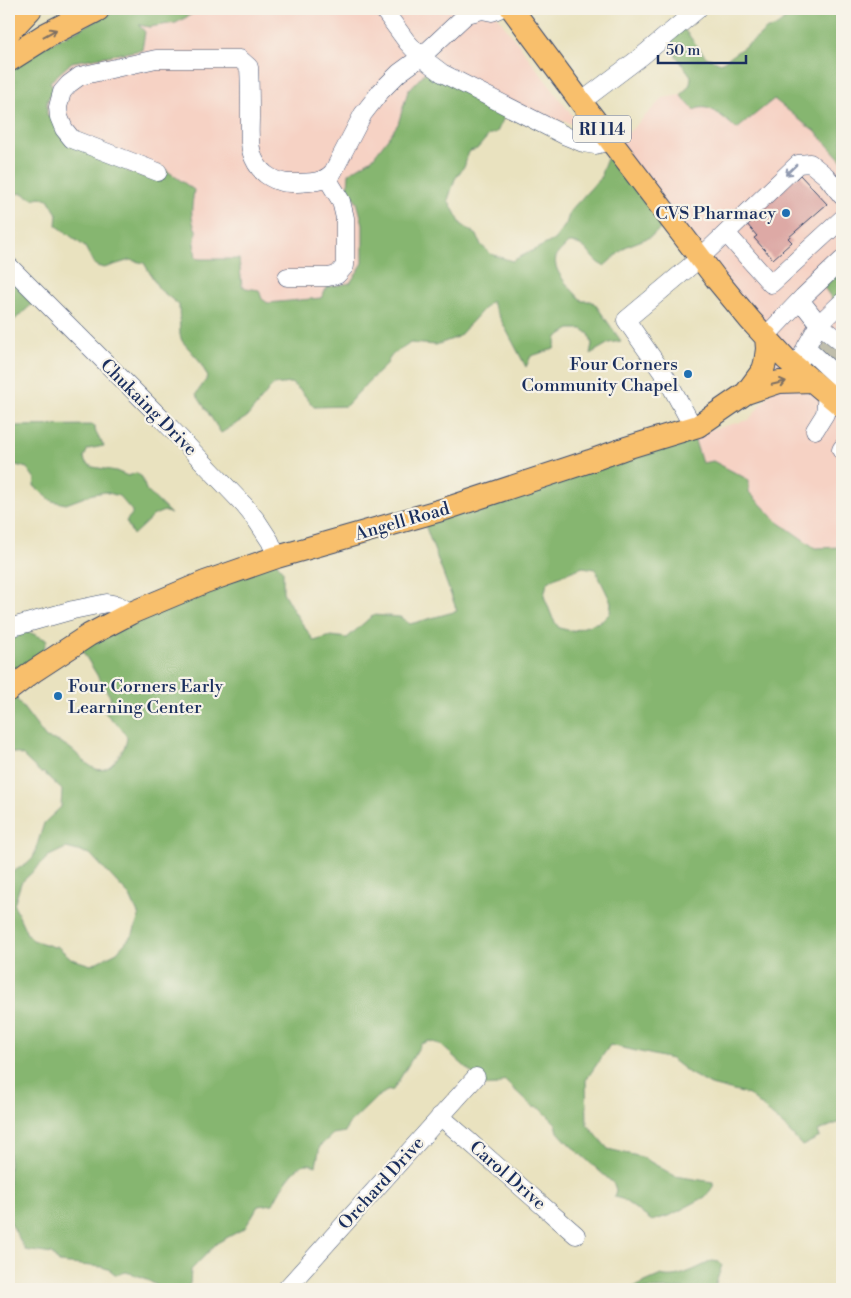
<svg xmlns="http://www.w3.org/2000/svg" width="851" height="1298" viewBox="0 0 851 1298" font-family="'Libre Bodoni',serif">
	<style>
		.built { fill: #f6d2c4 }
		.forest { fill: #86b670; stroke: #507267; fill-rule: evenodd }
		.building { fill: #dda9a5 }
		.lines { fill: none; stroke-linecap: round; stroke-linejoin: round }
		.minor-tunnel { stroke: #c0beac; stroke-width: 18; stroke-dasharray: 18 9; stroke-linecap: butt }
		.minor-casing { stroke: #3a4a6d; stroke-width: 19 }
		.major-casing { stroke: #3a4a6d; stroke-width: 24 }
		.highway-casing { stroke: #3a4a6d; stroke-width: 27 }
		.minor { stroke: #fff; stroke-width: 18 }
		.major { stroke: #f8bf6c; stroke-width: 22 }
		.highway { stroke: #f8bf6c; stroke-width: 25 }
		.oneway { stroke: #7e7064 }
		.oneway2 { stroke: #8d97ae }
		.poi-dot { fill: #1f6fb2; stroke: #f7f3e8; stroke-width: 2 }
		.labels { text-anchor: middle; stroke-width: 4.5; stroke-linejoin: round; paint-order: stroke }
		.shield { fill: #f7f3e8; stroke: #5d6a87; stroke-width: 1 }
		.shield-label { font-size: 16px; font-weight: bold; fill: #1b2f5e }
		.poi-label { font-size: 18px; fill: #1b2f5e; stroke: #f7f3e8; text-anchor: end }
		.street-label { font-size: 18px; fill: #1b2f5e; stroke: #f7f3e8 }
	</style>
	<rect width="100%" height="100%" fill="#f7f3e8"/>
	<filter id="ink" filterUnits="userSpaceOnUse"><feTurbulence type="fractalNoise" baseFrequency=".02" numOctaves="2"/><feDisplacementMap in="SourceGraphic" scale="10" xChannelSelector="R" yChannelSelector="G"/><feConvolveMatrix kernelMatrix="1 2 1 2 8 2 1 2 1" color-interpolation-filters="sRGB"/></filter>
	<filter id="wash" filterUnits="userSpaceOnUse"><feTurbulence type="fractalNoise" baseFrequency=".0096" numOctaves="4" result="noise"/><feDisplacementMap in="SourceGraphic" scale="20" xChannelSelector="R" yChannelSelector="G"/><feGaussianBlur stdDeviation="1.12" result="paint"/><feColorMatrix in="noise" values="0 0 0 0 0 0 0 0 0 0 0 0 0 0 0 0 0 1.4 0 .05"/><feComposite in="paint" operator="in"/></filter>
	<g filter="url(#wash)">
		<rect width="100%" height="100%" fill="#e9e2bf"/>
		<path class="built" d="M201 9H492L580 126 508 107 408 91 398 124 388 138 372 159 349 173 348 187 357 202 363 224V263L359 270 350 283 327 287 321 298 268 303 262 299 259 290 246 288 242 286 196 258 194 243 196 232 192 224 191 217 194 190 159 174 150 179 127 171 117 157 60 121 47 115V102L53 87 50 82 72 62 142 50 138 25 176 23Z
			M681 95 700 106 711 109 737 129 774 99 811 129 814 130 842 161V547L815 548 777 521 749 492 702 463 694 438 696 433 749 420 770 393 776 372 775 350 608 148 629 132 663 98Z"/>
		<path class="forest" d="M119 9H201L176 23 149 27 139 25 145 32 142 50 72 62 50 82 53 87 47 102V115L60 121 117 157 127 171 150 179 159 174V165L194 190C192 206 189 218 197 232L194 243 196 258 200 259H239L242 286 246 288 259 290 262 299 268 303 321 298 327 287 350 283 363 263V224L357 202 348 187 349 173 372 159 388 138 398 124 408 91 431 66 508 109 497 132 489 135 477 149 470 151 467 156 465 165 455 179 448 200 461 224 477 235 481 245 491 254 512 261 554 240 566 224 570 211 601 177 602 171 609 154 672 220 650 237 627 246 604 266C588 260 590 242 568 243 565 247 559 251 557 255 549 270 573 290 582 301H591L595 304 621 341 609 343 590 354 592 344 589 334 582 329H570L557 337 554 349 531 356 526 367 491 301 458 337 436 345 410 343C400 352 392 350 387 364L368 382 346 406 314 407 301 391 291 383 273 385 247 417 221 433 196 394 206 380 207 375 198 359 182 341 180 335 179 305 159 289 144 263 130 260 104 268 97 266 94 264 85 247 56 225 57 214 48 199 40 197 33 199 22 193 16 194 9 199V65Z
			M794 9H842V161L814 130 811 129 774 99 737 129C725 120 710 101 694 110L681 96 690 84 691 76 665 41 683 28 706 57 721 63 757 38 767 29C778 30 786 17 794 9Z
			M842 268V308L835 303 823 286Z
			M9 270 37 300 11 323 9 321Z
			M94 425 96 433 104 446 88 449 84 457 85 462 93 467 116 471 128 476 136 473 142 477 146 490 171 514 164 511 154 515 133 535 126 521 132 514V511L119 496 105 492 93 494 66 504 52 501 34 486 35 479 27 468 9 463V426Z
			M694 438 702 463 713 461 749 480V492L777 521 815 548 842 547V1121L818 1131 820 1137 802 1146 784 1126 749 1095 711 1085 689 1073 671 1059 610 1045 586 1080 587 1124 608 1149 642 1157 675 1176 713 1182V1187L705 1197 671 1215 652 1221 622 1199 614 1197 616 1190 614 1184 569 1144 558 1132 556 1124 540 1108 533 1107 504 1080 498 1085 475 1086 474 1075 440 1044 429 1041 421 1044 393 1090 387 1091 377 1097 348 1125 345 1132 333 1134 320 1146 316 1166C313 1165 310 1164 307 1164 294 1164 278 1194 273 1204L258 1206 245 1228 217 1243 191 1270 190 1284 184 1289H163L142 1277 126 1272 116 1275 110 1270 102 1267 59 1263 52 1254 25 1250 9 1219V874L28 863 33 858 44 823 61 807 62 790 43 772 42 774 22 755 11 752 9 753V631L31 633 47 640 37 664 12 693 46 738C56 740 63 743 71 749 85 760 98 782 115 761 121 752 126 748 127 737L121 728 105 713 111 698 80 647 275 561 283 571V592L293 610 314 641 331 636 347 638 373 615 400 617 410 624 457 611 422 517ZM583 567 595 569 611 602 610 613 602 621 572 631 559 628 553 619 544 596 547 583 556 577ZM66 848 90 854 130 896 139 916 133 934 117 952 91 965 72 959 57 946 54 947 33 940 27 934 14 905 21 883 49 856Z
			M712 1261 720 1262 722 1265 714 1289H629L661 1275C677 1280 697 1268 712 1261Z"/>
		<g id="blocks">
			<path class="building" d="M791 174 796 179 800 175 827 204 788 238 792 242 773 259 754 238 757 236 746 223Z
				M820 334 842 352V370L812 344Z"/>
		</g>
	</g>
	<g filter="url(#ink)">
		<use href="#blocks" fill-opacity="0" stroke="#3a4a6d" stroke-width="1"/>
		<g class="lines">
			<path class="minor-tunnel" d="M822 353 830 343
				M832 361 841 351"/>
			<defs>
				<path id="minor" d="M383 9 407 42 421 57 442 73 566 136 583 143 595 145 611 141
					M581 102 642 56 698 9
					M158 172 72 139 64 129 59 117 58 107 62 92 69 84 80 76 156 59H240L249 67C250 84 250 101 250 117 250 130 248 147 254 159 261 175 277 184 294 183 309 182 322 184 333 172L363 114 381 91 399 73 421 57 467 14 482 10 492 12 499 9
					M726 233 771 284 842 219
					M9 266 161 418 244 505 257 521 270 541 277 557
					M287 277H328L337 275 345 266V218L341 201 327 178
					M842 302 819 324 842 343
					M766 336 803 297 842 260
					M806 347 842 381
					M797 368 806 347 819 324 800 300
					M693 427 667 379 626 320 700 258 798 164 810 163 826 176 842 196
					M815 430 825 414 827 393
					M841 450 842 448
					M9 628 73 610 107 603 118 605 131 613
					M440 1116 576 1235
					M286 1289 476 1077"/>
				<path id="major" d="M512 9 581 102 717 280 750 320 786 359 842 406
					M746 393 779 382 813 381
					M9 690 34 671 89 635 131 613 205 582 277 557 445 509 590 461 626 448 698 426 746 393 763 370 765 363 767 349 766 336"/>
				<path id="highway" d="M9 30 29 9
					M9 59 47 35 97 9"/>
			</defs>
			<use href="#minor" class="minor-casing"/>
			<use href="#major" class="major-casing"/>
			<use href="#highway" class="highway-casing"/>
			<use href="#minor" class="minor"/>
			<use href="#major" class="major"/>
			<use href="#highway" class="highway"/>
		</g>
		<defs><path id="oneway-shaft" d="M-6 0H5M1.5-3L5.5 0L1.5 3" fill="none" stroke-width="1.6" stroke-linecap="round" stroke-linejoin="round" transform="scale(1.25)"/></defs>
		<g class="oneway">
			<use href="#oneway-shaft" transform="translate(50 33) rotate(-29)"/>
			<use href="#oneway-shaft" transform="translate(779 383) rotate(-13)"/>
		</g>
		<use class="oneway2" href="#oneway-shaft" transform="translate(791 170) rotate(136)"/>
	</g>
	<g class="poi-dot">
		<circle cx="786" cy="213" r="5"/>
		<circle cx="688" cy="374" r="5"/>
		<circle cx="58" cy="696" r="5"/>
	</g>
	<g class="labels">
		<rect class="shield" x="573" y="115.5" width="58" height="27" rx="4"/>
		<g class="shield-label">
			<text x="602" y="135">RI 114</text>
		</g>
		<g class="poi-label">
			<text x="776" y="219">CVS Pharmacy</text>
			<text x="678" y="370">Four Corners<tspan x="678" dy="21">Community Chapel</tspan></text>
			<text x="68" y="692" text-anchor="start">Four Corners Early<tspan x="68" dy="21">Learning Center</tspan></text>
		</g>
		<g class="street-label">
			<text transform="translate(149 407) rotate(45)" y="6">Chukaing Drive</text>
			<text transform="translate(402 521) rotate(-16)" y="6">Angell Road</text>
			<text transform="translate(508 1175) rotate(41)" y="6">Carol Drive</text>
			<text transform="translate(381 1183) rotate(-48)" y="6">Orchard Drive</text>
		</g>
	</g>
	<rect width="851" height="1298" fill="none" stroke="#f7f3e8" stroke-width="30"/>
	<path d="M658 55v8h88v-8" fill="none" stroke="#1b2f5e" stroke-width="2.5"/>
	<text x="666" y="55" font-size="15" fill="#1b2f5e" stroke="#f7f3e8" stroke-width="4" paint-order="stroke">50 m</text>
</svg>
